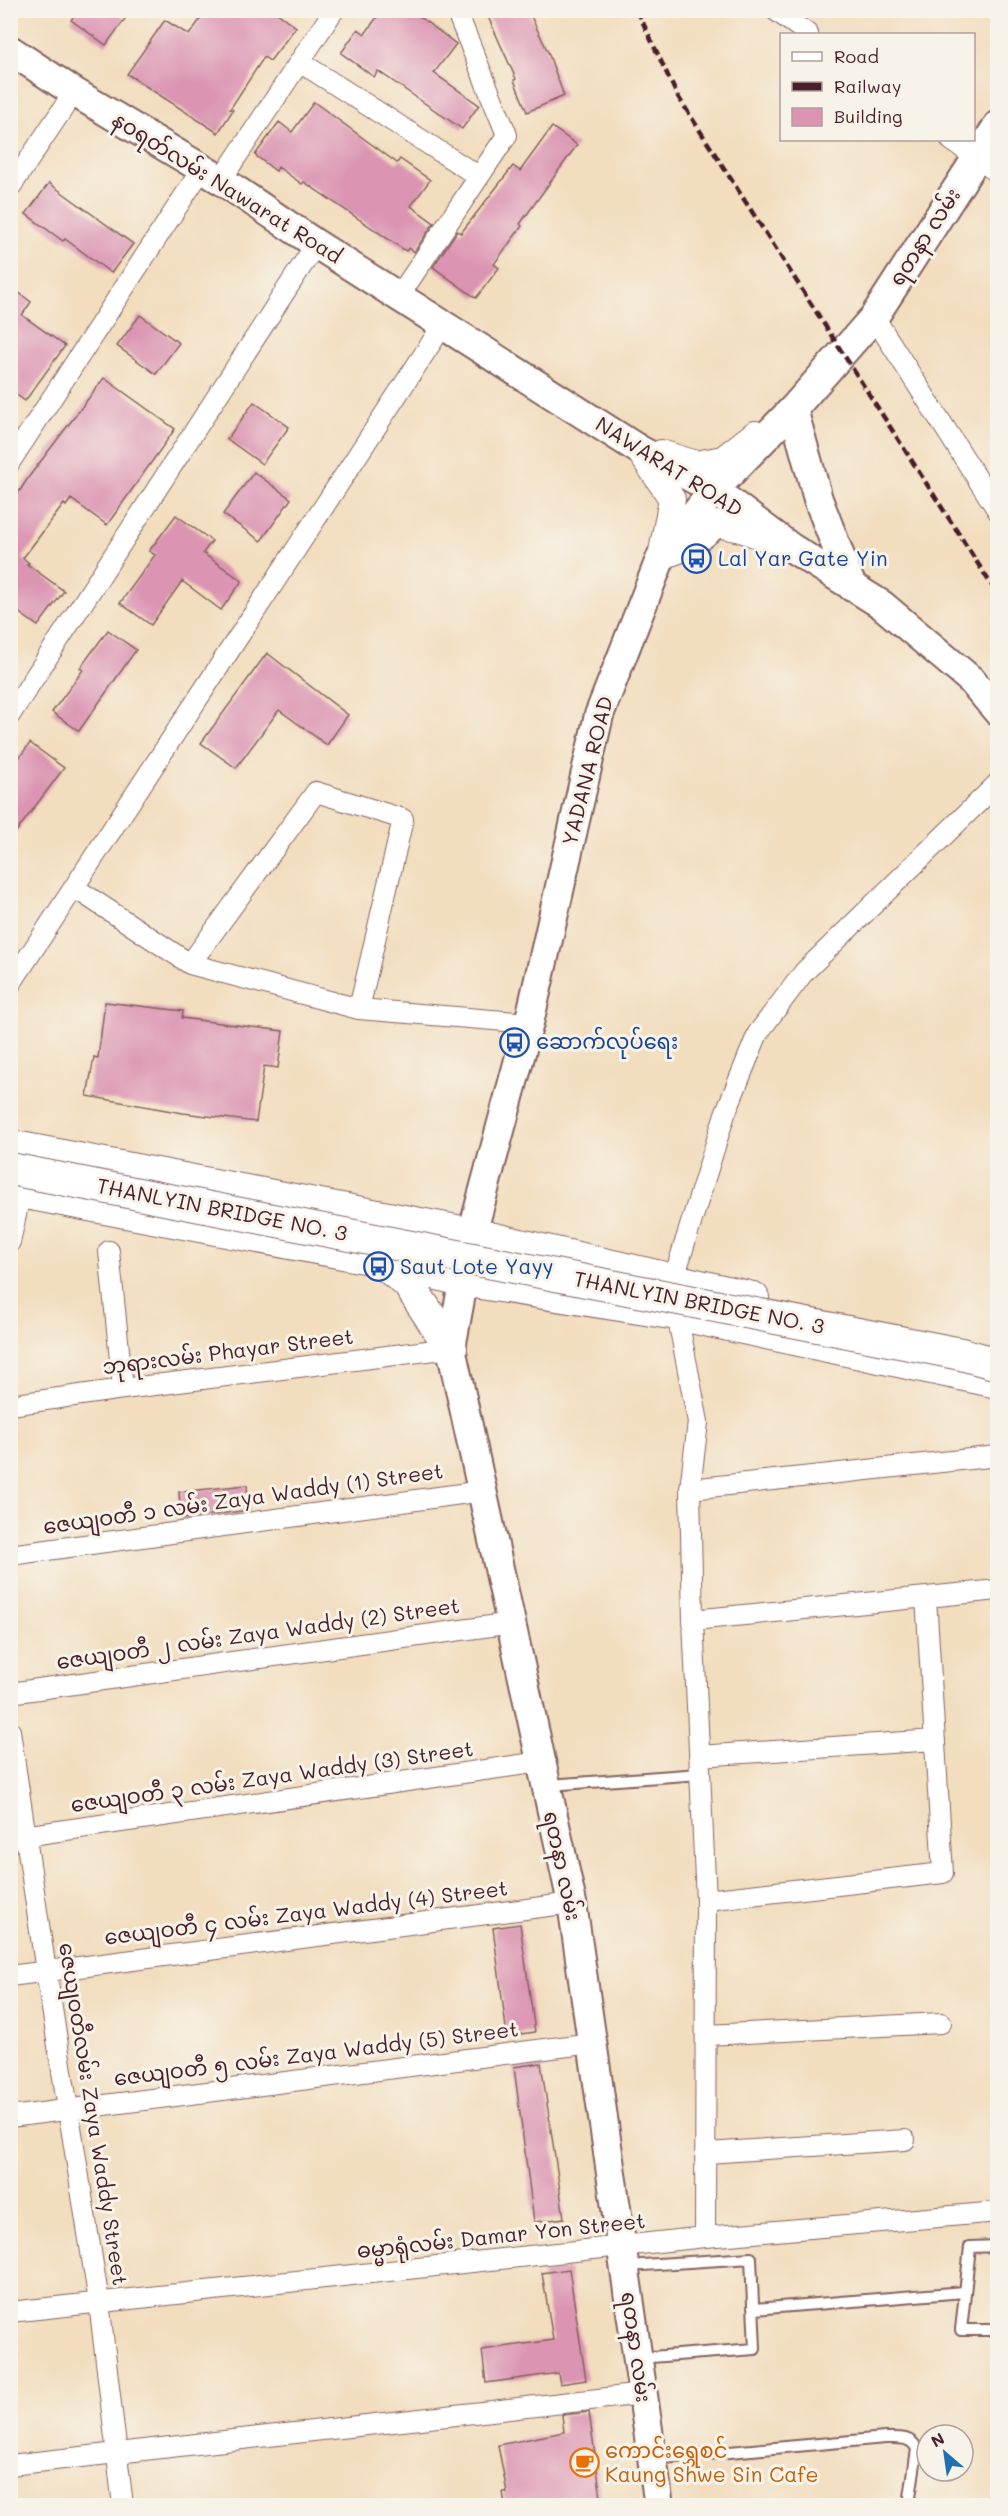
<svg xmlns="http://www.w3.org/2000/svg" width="1008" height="2516" viewBox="0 0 1008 2516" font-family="Mali,'Noto Sans Myanmar',sans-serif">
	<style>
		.building { fill: #db94b2 }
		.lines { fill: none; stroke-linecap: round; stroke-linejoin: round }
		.service-casing { stroke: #85625e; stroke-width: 14 }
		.minor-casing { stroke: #85625e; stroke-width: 22 }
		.tertiary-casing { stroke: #85625e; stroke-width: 28 }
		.secondary-casing { stroke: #85625e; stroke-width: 32 }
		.primary-casing { stroke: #85625e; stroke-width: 34 }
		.service { stroke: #fff; stroke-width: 10 }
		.minor { stroke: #fff; stroke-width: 20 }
		.tertiary { stroke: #fff; stroke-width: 26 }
		.secondary { stroke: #fff; stroke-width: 28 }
		.primary { stroke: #fff; stroke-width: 32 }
		.rail { stroke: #4a1f2b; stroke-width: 4.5; stroke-dasharray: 9 4.5; stroke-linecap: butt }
		.primary-bridge-casing { stroke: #85625e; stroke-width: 34; stroke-linecap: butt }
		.primary-bridge { stroke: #fff; stroke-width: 32 }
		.labels { text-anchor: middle; stroke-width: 6; stroke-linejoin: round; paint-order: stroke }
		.street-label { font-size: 21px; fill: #4a1f2b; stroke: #f7f3e8 }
		.transit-label { font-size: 21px; fill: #164399; stroke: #f7f3e8; text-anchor: start }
		.food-label { font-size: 21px; fill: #c56008; stroke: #f7f3e8; text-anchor: start }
	</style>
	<rect width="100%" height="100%" fill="#f7f3e8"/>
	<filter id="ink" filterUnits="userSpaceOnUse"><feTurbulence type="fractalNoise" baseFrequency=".0167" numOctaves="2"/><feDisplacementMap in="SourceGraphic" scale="12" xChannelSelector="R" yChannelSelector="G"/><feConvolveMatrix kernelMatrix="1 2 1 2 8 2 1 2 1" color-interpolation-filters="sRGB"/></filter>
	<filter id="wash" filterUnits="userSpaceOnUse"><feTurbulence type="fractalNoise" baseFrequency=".008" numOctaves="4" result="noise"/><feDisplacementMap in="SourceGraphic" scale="24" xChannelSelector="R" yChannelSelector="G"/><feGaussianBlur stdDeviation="1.35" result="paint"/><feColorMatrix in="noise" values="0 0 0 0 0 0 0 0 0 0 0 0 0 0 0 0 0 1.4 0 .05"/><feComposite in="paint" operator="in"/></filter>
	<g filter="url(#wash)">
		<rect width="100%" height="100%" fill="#f2ddbe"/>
		<g id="blocks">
			<path class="building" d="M78 10H114L125 19 106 45 71 20Z
				M207 10H273L296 27 270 61 264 57 230 109 233 110 218 133 127 74 165 20 189 35Z
				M382 10H424L420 17 456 44 434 73 479 105 462 129 378 71 374 77 341 53 358 29 365 34Z
				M485 10H528L548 52 564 96 527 112 514 80 516 79Z
				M314 102 397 163 400 159 430 180 411 206 434 223 414 252 409 248 406 251 304 182 302 184 278 167 276 171 255 155 279 122 292 132Z
				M552 127 577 145 520 224 522 226 494 264 499 268 476 298 433 267 457 231 461 233 513 166 520 171Z
				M49 183 133 244 111 273 65 239 63 241 26 214Z
				M10 286 31 302 22 315 65 346 25 401 10 390Z
				M140 315 179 343 156 374 117 346Z
				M104 378 175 429 107 525 71 499 66 506 64 504 23 558 29 563 27 564 64 591 38 626 10 606V506L28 478Z
				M254 402 289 427 262 464 227 439Z
				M254 472 291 499 261 541 223 514Z
				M176 515 212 541 203 553 242 581 221 610 182 581 151 625 120 603 155 555 149 551Z
				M108 630 136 650 79 731 52 712 83 670 80 668Z
				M267 653 348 715 327 745 279 710 236 768 201 743Z
				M30 743 64 768 10 840V770Z
				M105 1002 183 1011 182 1018 283 1031 278 1068 264 1066 256 1122 183 1113 87 1096 94 1057 98 1058Z
				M247 1485 249 1510 181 1519 179 1492Z
				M520 1924 535 2032 507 2036 493 1928Z
				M541 2063 564 2218 534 2222 514 2067Z
				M569 2269 586 2380 560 2384 558 2373 486 2383 482 2350 553 2340 542 2273Z
				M589 2412 602 2505H505L503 2492H507L498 2445 564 2432 562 2415Z"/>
		</g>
	</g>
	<g filter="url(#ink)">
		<use href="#blocks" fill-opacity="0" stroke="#85625e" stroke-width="1.5"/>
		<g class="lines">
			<defs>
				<path id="service" d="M549 1785 700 1774
					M998 2246 970 2247 961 2330H998
					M627 2266 751 2258 755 2349 638 2358
					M754 2309 964 2292
					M652 2459 885 2438C898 2438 911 2436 917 2449L909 2504"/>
				<path id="minor" d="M775 10 808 34
					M300 62 478 176
					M951 140 998 173
					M221 180 334 10
					M10 188 74 92
					M399 296 507 135 456 10
					M874 317 998 511
					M10 462 202 169
					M10 715 316 244
					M75 888 190 964 359 1009 529 1023
					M190 964 316 792 403 819 359 1009
					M10 985 443 325
					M10 1242 21 1192
					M109 1251 123 1389
					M10 1405 123 1389 451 1348
					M690 1489 998 1456
					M10 1555 483 1491
					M693 1620 998 1590
					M10 1693 512 1623
					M10 1731 46 1971 99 2302 123 2506
					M699 1756 935 1740
					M10 1838 540 1762
					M706 1900 943 1873 926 1597
					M10 1976 572 1903
					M707 2035 941 2023
					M10 2117 592 2043
					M707 2153 905 2140
					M705 2237 706 1900 693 1620 690 1489 698 1422 677 1314 673 1281 725 1114 758 1033 804 972 998 783
					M10 2312 705 2237 998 2212
					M10 2465 643 2394"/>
				<path id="tertiary" d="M638 449 672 499 661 557
					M661 453 696 464 723 459 755 434
					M661 557 691 545 717 524 741 529 774 541"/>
				<path id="secondary" d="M10 50 74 92 221 180 316 244 638 449 714 490 790 547 882 605 971 680 998 712
					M793 409 818 499 852 587
					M659 2506 572 1903 451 1348 472 1234 529 1023 599 715 661 557 714 490 793 409 874 317 998 125"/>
				<path id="primary" d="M10 1146 472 1234 753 1298
					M10 1190 380 1260 462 1280 677 1314 998 1382
					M383 1263 408 1283 451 1348"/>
			</defs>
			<use href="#service" class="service-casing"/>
			<use href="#minor" class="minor-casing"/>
			<use href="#tertiary" class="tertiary-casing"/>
			<use href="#secondary" class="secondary-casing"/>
			<use href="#primary" class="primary-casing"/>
			<use href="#service" class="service"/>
			<use href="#minor" class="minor"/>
			<use href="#tertiary" class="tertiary"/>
			<use href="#secondary" class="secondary"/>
			<use href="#primary" class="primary"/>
			<path class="rail" d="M637 10 677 95 998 595"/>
			<defs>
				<path id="primary-bridge" d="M10 1169 961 1354 998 1364"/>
			</defs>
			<use href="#primary-bridge" class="primary-bridge-casing"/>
			<use href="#primary-bridge" class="primary-bridge"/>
		</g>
	</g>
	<defs>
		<symbol id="bus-ring" viewBox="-11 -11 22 22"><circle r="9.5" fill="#f7f3e8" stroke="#1a4fb4" stroke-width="1.5"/><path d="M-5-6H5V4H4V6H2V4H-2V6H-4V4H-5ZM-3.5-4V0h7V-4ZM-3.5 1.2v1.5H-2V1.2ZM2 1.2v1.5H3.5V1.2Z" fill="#1a4fb4"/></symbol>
		<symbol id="cafe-ring" viewBox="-11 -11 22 22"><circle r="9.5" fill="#f7f3e8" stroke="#e8710a" stroke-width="1.5"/><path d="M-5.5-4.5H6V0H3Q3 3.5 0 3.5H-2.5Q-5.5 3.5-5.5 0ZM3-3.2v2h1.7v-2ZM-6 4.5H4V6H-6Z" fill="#e8710a"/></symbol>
	</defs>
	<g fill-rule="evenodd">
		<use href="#bus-ring" x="680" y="542" width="33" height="33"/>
		<use href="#bus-ring" x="498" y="1026" width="33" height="33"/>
		<use href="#bus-ring" x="362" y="1250" width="33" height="33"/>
		<use href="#cafe-ring" x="568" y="2446" width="33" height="33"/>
	</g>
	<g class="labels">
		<g class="street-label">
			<text transform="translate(227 188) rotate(32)" y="7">နဝရတ်လမ်း Nawarat Road</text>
			<text transform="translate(925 237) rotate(-57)" y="7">ရတနာ လမ်း</text>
			<text transform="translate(669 467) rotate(32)" y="7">NAWARAT ROAD</text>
			<text transform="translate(588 771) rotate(-76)" y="7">YADANA ROAD</text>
			<text transform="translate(222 1210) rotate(11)" y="7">THANLYIN BRIDGE NO. 3</text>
			<text transform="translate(699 1303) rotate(11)" y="7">THANLYIN BRIDGE NO. 3</text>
			<text transform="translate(228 1352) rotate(-7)" y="7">ဘုရားလမ်း Phayar Street</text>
			<text transform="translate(243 1499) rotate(-8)" y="7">ဇေယျဝတီ ၁ လမ်း Zaya Waddy (1) Street</text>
			<text transform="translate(258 1634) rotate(-8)" y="7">ဇေယျဝတီ ၂ လမ်း Zaya Waddy (2) Street</text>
			<text transform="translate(272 1777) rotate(-8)" y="7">ဇေယျဝတီ ၃ လမ်း Zaya Waddy (3) Street</text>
			<text transform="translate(562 1866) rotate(78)" y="7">ရတနာ လမ်း</text>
			<text transform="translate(306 1913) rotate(-7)" y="7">ဇေယျဝတီ ၄ လမ်း Zaya Waddy (4) Street</text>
			<text transform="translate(316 2054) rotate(-7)" y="7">ဇေယျဝတီ ၅ လမ်း Zaya Waddy (5) Street</text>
			<text transform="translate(93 2114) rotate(81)" y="7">ဇေယျဝတီလမ်း Zaya Waddy Street</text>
			<text transform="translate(501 2236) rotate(-6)" y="7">ဓမ္မာရုံလမ်း Damar Yon Street</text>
			<text transform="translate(636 2347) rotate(82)" y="7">ရတနာ လမ်း</text>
		</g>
		<g class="transit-label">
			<text x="718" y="566">Lal Yar Gate Yin</text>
			<text x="536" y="1049">ဆောက်လုပ်ရေး</text>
			<text x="400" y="1274">Saut Lote Yayy</text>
		</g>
		<g class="food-label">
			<text x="605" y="2458">ကောင်းရွှေစင်<tspan x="605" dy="24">Kaung Shwe Sin Cafe</tspan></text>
		</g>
	</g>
	<rect width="1008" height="2516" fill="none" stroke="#f7f3e8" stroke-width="36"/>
	<rect x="780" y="33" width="195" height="108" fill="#f7f3e8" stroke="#b29e9c" stroke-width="1.5"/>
	<rect x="792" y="52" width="30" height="9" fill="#ffffff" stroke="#b29e9c" stroke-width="1.5"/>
	<text x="834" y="63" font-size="18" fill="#4a1f2b">Road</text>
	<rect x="792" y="82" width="30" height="9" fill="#4a1f2b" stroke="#b29e9c" stroke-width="1.5"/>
	<text x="834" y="93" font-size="18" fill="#4a1f2b">Railway</text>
	<rect x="792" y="108" width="30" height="18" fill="#db94b2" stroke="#b29e9c" stroke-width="1.5"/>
	<text x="834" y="123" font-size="18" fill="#4a1f2b">Building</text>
	<g transform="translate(945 2453) rotate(331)"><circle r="28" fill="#f7f3e8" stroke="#b29e9c" stroke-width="1.5"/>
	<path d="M0-4.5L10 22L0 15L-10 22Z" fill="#1f6fb2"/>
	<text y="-9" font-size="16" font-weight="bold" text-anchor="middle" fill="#4a1f2b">N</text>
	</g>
</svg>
